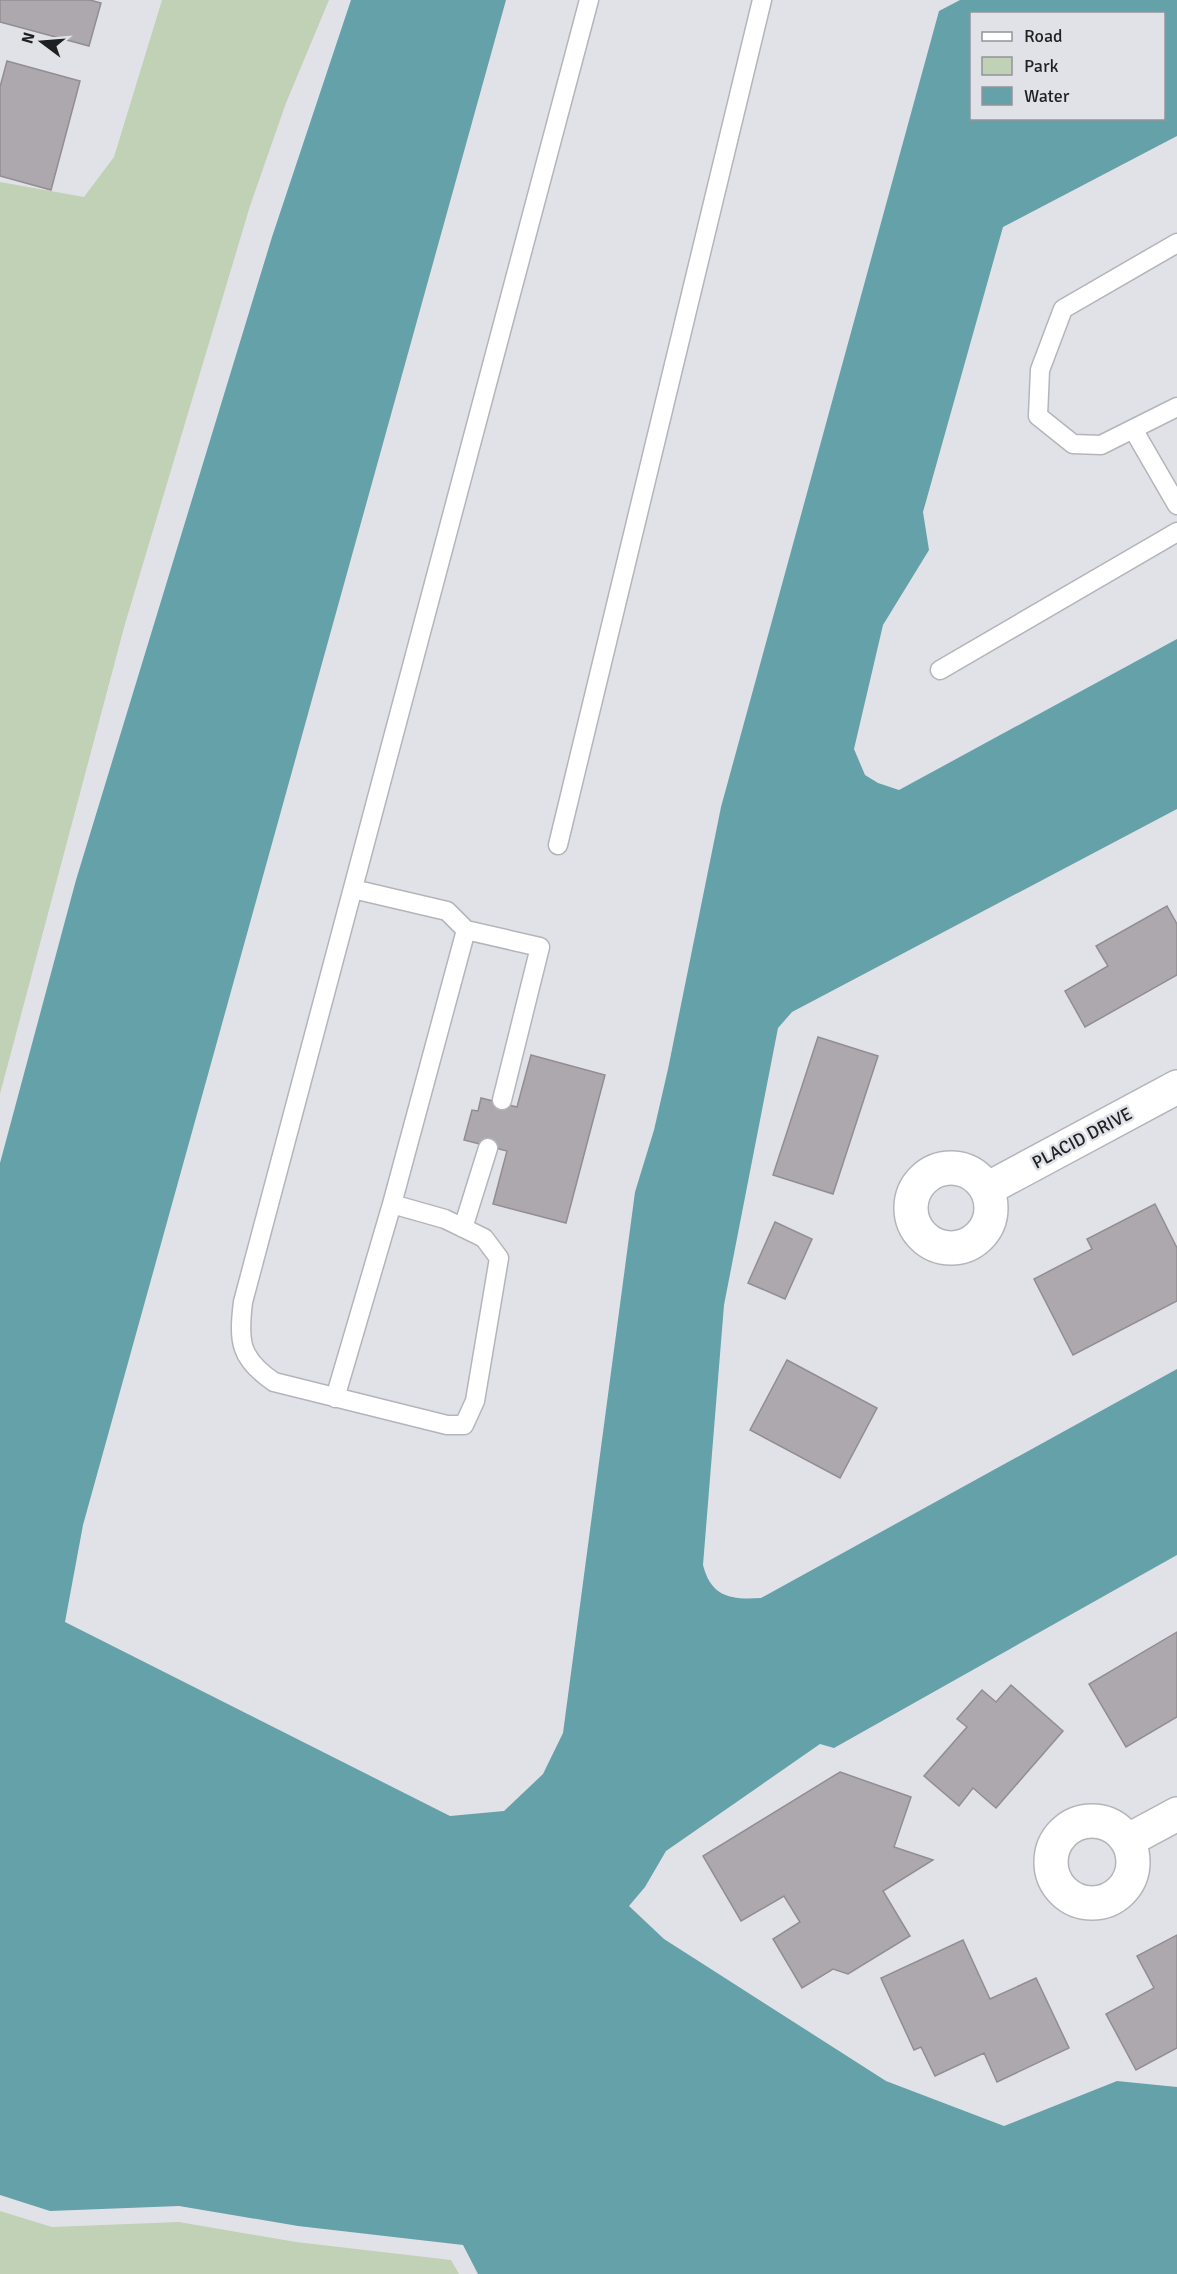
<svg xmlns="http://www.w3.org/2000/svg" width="1177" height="2274" viewBox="0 0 1177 2274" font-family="Signika,sans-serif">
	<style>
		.green { fill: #c0d1b5 }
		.water { fill: #65a1a9; fill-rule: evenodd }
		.building { fill: #ada8ad; stroke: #928d92; stroke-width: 1.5 }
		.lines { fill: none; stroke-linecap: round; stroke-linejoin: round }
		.lane-casing { stroke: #b4b5bb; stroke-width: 21 }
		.street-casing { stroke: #b4b5bb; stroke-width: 36 }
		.lane { stroke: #fff; stroke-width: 18 }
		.street { stroke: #fff; stroke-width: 33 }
		.labels { text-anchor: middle; stroke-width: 5; stroke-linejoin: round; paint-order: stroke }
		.street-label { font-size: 18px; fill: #1f2022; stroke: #e1e2e8 }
	</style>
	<rect width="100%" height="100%" fill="#e1e2e8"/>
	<path class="green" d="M162 0H329L286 103 250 206 125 624 0 1094V182L84 197 114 157Z
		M0 2211 52 2227 179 2222 296 2242 451 2260 459 2274H0Z"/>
	<path class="water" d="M351 0H506L83 1525 65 1622 450 1816 504 1811 543 1774 563 1733 635 1192 654 1130 668 1069 721 807 939 11 960 0H1177V136L1003 227 923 512 929 550 883 625 854 749 865 775 878 783 899 790 1177 639V809L792 1012 778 1028 724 1305 703 1565C711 1597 731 1600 761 1598L1177 1369V1555L834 1748 820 1744 666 1851 645 1887 629 1906 664 1939 886 2081 1004 2126 1117 2081 1177 2087V2274H478L463 2245 298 2226 179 2206 50 2211 0 2195V1163L76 880 272 237ZM972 14H1164V118H972Z"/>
	<path class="building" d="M0 0H90L101 3 89 46 0 22Z
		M7 61 80 81 51 190 0 176V87Z
		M1167 906 1177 924V975L1085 1027 1065 991 1108 966 1096 946Z
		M818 1037 878 1056 833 1194 773 1175Z
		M531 1055 605 1075 566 1223 493 1204 507 1151 464 1140 472 1110 478 1111 481 1098 517 1107Z
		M1155 1204 1177 1248V1301L1073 1355 1034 1279 1092 1249 1087 1239Z
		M775 1222 812 1239 785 1299 748 1283Z
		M787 1360 877 1408 840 1478 750 1430Z
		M1177 1632V1717L1126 1747 1089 1684Z
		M1011 1685 1063 1731 996 1808 973 1788 959 1806 924 1776 967 1727 957 1719 982 1690 996 1702Z
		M840 1772 911 1797 894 1847 933 1860 883 1891 910 1936 848 1974 833 1969 802 1988 773 1939 800 1922 784 1896 741 1921 703 1856Z
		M1177 1935V2048L1136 2070 1106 2014 1154 1988 1137 1956Z
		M963 1940 990 1999 1036 1978 1069 2048 997 2082 984 2053 935 2076 921 2047 914 2050 881 1978Z"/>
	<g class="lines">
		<defs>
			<path id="lane" d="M1177 243 1063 309 1040 370 1038 416 1073 444 1101 445 1177 407
				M1133 429 1177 505
				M940 670 1177 532
				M558 845 762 0
				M353 889 447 911 466 930 392 1204 445 1219 484 1238 499 1258 475 1401 464 1425H447L274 1382C240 1359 238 1342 243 1302L589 0
				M466 930 540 947 502 1100
				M463 1228 488 1148
				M335 1398 392 1204"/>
			<path id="street" d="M911 1208a40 40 0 1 1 80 0a40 40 0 1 1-80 0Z
				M987 1189 1177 1087
				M1051 1862a41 41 0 1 1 82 0a41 41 0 1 1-82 0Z
				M1127 1841 1177 1814"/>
		</defs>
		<use href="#lane" class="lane-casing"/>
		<use href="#street" class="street-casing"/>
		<use href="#lane" class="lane"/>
		<use href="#street" class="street"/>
	</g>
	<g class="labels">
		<g class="street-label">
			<text transform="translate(1082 1138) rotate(-28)" y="6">PLACID DRIVE</text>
		</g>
	</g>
	<rect x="970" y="12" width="195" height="108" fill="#e1e2e8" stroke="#939499" stroke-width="1.5"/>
	<rect x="982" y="32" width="30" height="9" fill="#ffffff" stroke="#939499" stroke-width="1.5"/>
	<text x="1024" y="42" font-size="18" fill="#1f2022">Road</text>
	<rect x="982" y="57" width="30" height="18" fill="#c0d1b5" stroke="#939499" stroke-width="1.5"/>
	<text x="1024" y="72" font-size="18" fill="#1f2022">Park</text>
	<rect x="982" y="87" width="30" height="18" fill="#65a1a9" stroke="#939499" stroke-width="1.5"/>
	<text x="1024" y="102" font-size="18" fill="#1f2022">Water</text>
	<g transform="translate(42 42) rotate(286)" stroke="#e1e2e8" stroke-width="4.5" paint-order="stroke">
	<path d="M0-4.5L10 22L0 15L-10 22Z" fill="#1f2022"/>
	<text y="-9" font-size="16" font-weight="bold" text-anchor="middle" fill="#1f2022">N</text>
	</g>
</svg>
